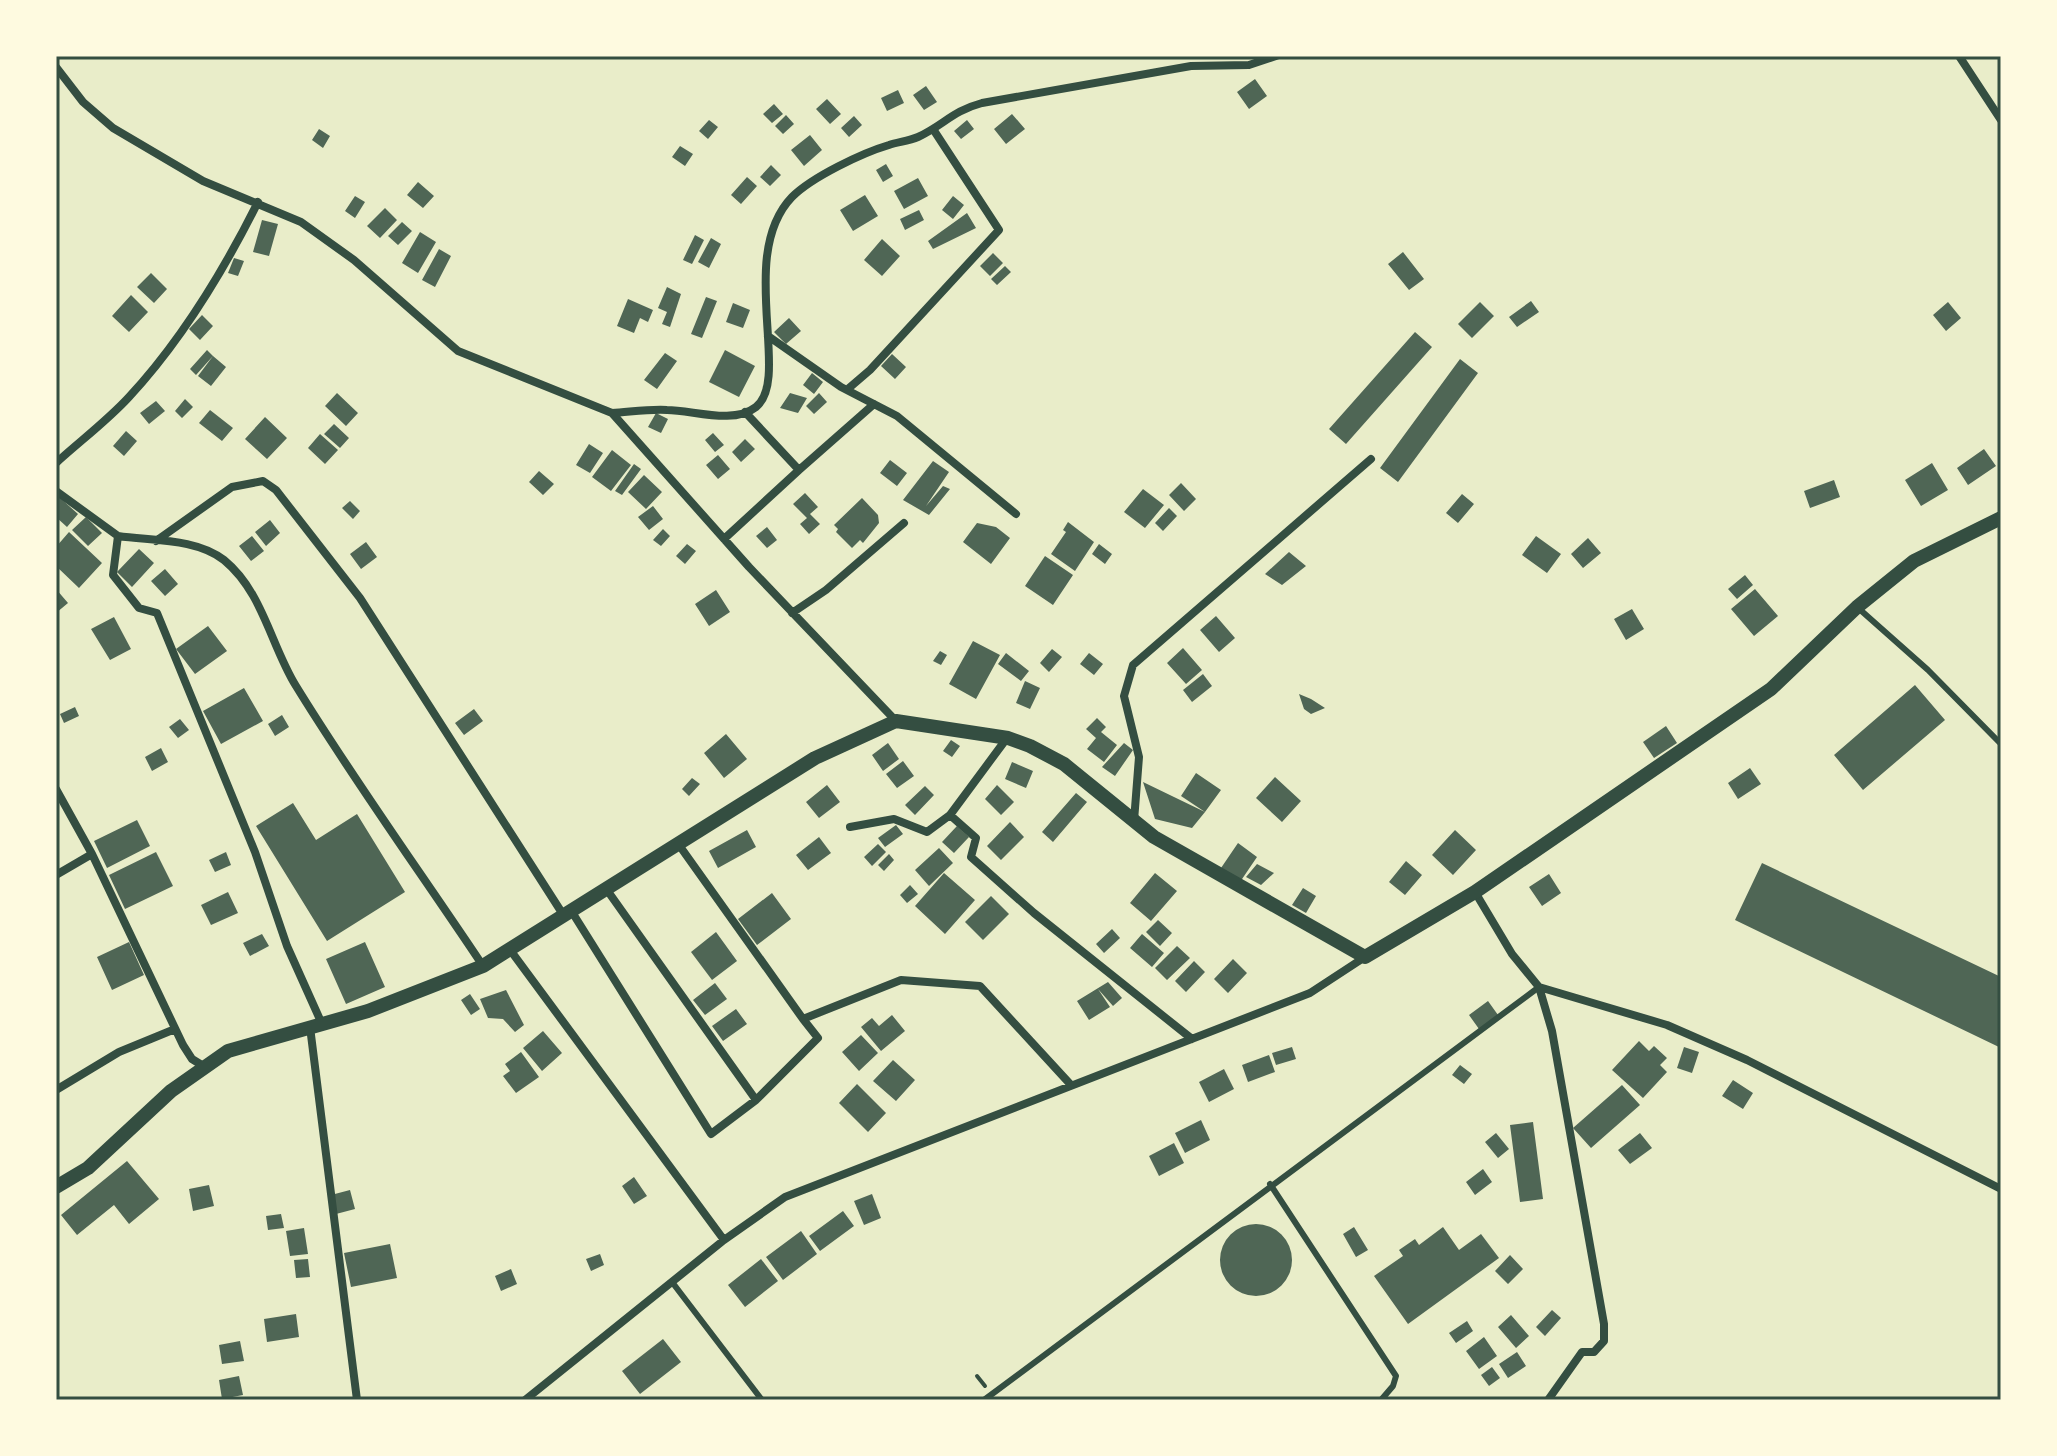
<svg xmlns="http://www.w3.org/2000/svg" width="2057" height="1456" viewBox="0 0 2057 1456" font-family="'Noto Sans',sans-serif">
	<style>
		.building { fill: #4f6655 }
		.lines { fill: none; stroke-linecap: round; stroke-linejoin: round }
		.path { stroke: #344e41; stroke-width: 4 }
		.service { stroke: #344e41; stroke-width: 6 }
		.minor { stroke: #344e41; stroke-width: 8 }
		.tertiary { stroke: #344e41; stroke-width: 14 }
		.neatline { fill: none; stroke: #344e41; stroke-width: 3 }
	</style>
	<rect width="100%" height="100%" fill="#e9edc9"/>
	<path class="building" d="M1255 79 1267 96 1249 109 1237 92Z
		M926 86 937 102 924 110 913 95Z
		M898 90 904 103 887 111 881 98Z
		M827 99 841 114 830 124 816 109Z
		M774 104 783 114 772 123 763 114Z
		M1012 114 1025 129 1006 144 994 129Z
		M786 115 794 124 783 134 775 126Z
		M854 116 862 125 849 137 841 128Z
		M709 120 718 127 708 139 699 131Z
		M967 120 974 129 961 139 954 131Z
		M319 129 330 136 323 148 312 140Z
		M810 135 822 150 804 166 791 150Z
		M680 146 693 154 685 166 672 157Z
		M886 164 893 176 883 182 876 170Z
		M771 165 781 175 770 186 760 177Z
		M747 177 757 186 741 204 731 195Z
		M918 178 928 196 904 209 894 191Z
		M418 182 434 196 423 208 407 195Z
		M865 195 878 216 853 231 840 210Z
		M355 196 365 202 355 218 345 211Z
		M953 196 964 205 953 219 942 210Z
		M385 208 397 220 380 238 367 226Z
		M919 210 924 220 905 230 900 219Z
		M967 213 976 228 933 249 928 241Z
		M262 220 278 224 269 256 253 252Z
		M402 222 412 231 398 245 388 236Z
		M420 232 436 242 418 273 402 263Z
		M695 235 704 240 692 264 683 260Z
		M711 238 721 244 709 268 698 262Z
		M882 239 900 256 882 276 864 260Z
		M439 249 451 256 435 287 422 280Z
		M1403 252 1424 279 1409 290 1388 264Z
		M993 253 1003 263 990 276 980 266Z
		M234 258 244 261 238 276 228 273Z
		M1005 266 1011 272 997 285 991 279Z
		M151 273 167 289 154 303 137 287Z
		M667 287 681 294 670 327 662 324 667 312 658 308Z
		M131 295 148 312 129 332 112 316Z
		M706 297 717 301 702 338 691 334Z
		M628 299 653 310 648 322 640 318 634 333 617 326Z
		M1531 301 1539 312 1517 327 1509 317Z
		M1480 302 1494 316 1472 338 1458 324Z
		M1948 302 1961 318 1946 331 1933 315Z
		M733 303 750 310 743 328 726 322Z
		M202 315 213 326 200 340 189 329Z
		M789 318 801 331 786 344 774 332Z
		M1415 332 1432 347 1346 444 1329 429Z
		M207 350 213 356 196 375 190 369Z
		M725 350 755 366 739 397 709 382Z
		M665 353 677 361 657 389 644 380Z
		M892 354 906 367 895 379 881 366Z
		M213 356 226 367 211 386 198 376Z
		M1460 359 1478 373 1398 482 1380 468Z
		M812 373 823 382 814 394 803 385Z
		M337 393 358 413 346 426 325 406Z
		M790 393 807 398 798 413 780 408Z
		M819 393 827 402 814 414 806 406Z
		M185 399 193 407 182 418 175 411Z
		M156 401 165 411 149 424 140 413Z
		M210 410 233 428 222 441 199 423Z
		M656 413 668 419 661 433 648 427Z
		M265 417 287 438 267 459 245 439Z
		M334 424 349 438 340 448 324 434Z
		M126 431 137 441 124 456 113 446Z
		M713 433 724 445 715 452 705 440Z
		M320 434 338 450 325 464 308 448Z
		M745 439 755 449 741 462 732 452Z
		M589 444 603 453 590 473 576 465Z
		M1984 449 1996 466 1968 485 1957 468Z
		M612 450 631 465 611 491 592 477Z
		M718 455 730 469 718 479 706 465Z
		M890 460 907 473 897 486 880 473Z
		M933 461 949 472 926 506 943 486 950 489 929 515 903 500Z
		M1932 463 1948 490 1921 506 1905 480Z
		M634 464 641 469 622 495 615 491Z
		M539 471 554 484 543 495 529 482Z
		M644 475 662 492 646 509 628 492Z
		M1834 480 1840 497 1810 508 1804 491Z
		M1181 483 1196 499 1184 511 1169 495Z
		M1143 489 1164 505 1145 528 1124 512Z
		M805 493 818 507 810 514 820 524 809 534 800 524 807 518 793 504Z
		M1462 494 1474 504 1458 523 1446 513Z
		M58 496 78 514 67 527 56 517Z
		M862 498 878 515 879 523 863 543 860 540 852 548 836 532 838 529 834 525Z
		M350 501 360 511 353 519 342 508Z
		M653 506 663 519 649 530 638 517Z
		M1169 508 1177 516 1163 531 1155 523Z
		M86 517 102 533 88 546 72 530Z
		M270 520 280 533 266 546 255 532Z
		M1068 522 1094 542 1075 571 1051 554 1066 532 1063 530Z
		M977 523 996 527 1010 538 991 564 963 542Z
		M767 527 777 540 767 548 756 536Z
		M663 529 670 536 661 546 653 540Z
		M69 532 102 563 79 588 56 566V547Z
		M252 536 264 551 251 561 239 546Z
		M1536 536 1561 554 1547 573 1522 555Z
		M1588 538 1601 553 1583 568 1571 554Z
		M366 542 377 557 361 569 350 554Z
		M687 544 696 551 685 564 676 556Z
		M1099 544 1112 554 1105 564 1092 554Z
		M139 549 154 563 132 587 117 572Z
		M1289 552 1306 566 1282 585 1265 574Z
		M1045 556 1073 575 1053 605 1025 586Z
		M165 569 178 584 165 596 151 581Z
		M1745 575 1753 585 1737 599 1728 589Z
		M56 589 68 603 56 613Z
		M1755 589 1778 616 1754 636 1731 609Z
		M716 590 730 612 709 626 695 604Z
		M1632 609 1644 629 1626 640 1614 619Z
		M1216 616 1235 638 1219 652 1200 630Z
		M114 617 131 649 110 660 91 629Z
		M208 626 227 651 195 674 176 649Z
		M973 641 1000 655 976 699 949 684Z
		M1183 648 1202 670 1186 684 1167 663Z
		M1052 649 1062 657 1049 672 1040 663Z
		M940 651 947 655 941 665 933 661Z
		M1006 653 1029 671 1021 681 998 664Z
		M1089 653 1103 664 1094 675 1080 664Z
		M1203 674 1212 686 1192 702 1183 690Z
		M1025 681 1040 688 1030 709 1016 703Z
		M1915 685 1945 720 1863 790 1834 755Z
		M244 688 263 721 221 744 203 711Z
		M1299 694 1311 699 1325 708 1311 714 1304 709Z
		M75 707 79 716 64 723 60 714Z
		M474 709 483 721 464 735 455 723Z
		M282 715 289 727 275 736 268 724Z
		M1097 718 1106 727 1101 732 1117 745 1104 762 1087 749 1096 738 1086 729Z
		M180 719 189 730 178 738 169 727Z
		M1666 726 1677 743 1654 758 1643 742Z
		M726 734 747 759 724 778 704 753Z
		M951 740 960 746 952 757 943 751Z
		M888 743 899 759 883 771 872 755Z
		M1124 743 1133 750 1115 776 1102 767Z
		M161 748 168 762 152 771 145 757Z
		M903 761 914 776 897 788 886 774Z
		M1012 762 1033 771 1026 788 1005 779Z
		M1750 768 1761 784 1738 799 1728 783Z
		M1196 773 1221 790 1205 812 1192 828 1155 819 1143 782 1205 812 1181 796Z
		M1275 777 1301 801 1282 822 1256 798Z
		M692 778 700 784 689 796 682 789Z
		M827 785 840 802 819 818 806 802Z
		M997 785 1014 802 1001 815 985 799Z
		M925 786 934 795 915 815 905 805Z
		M1076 793 1087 802 1053 842 1042 832Z
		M293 803 316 840 357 814 405 892 327 941 256 826Z
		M137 820 150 846 107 868 94 841Z
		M1010 822 1024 837 1001 860 987 846Z
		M896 825 903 834 885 847 878 838Z
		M957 826 969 837 954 853 942 842Z
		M747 830 756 847 718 868 709 851Z
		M1455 830 1476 850 1453 875 1432 855Z
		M819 837 831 853 808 870 796 855Z
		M1238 843 1257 857 1240 882 1221 868Z
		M878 844 886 852 872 866 864 857Z
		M939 848 953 863 929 886 915 870Z
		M156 852 173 886 125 909 109 875Z
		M226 852 231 865 215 872 209 860Z
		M889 854 894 860 884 871 878 865Z
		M1406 861 1422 875 1405 895 1389 882Z
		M1762 863 2001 977V1048L1735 920Z
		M1257 864 1274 873 1261 885 1246 877Z
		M944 873 975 900 945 934 915 906Z
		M1155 873 1177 891 1151 921 1130 903Z
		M1549 874 1561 893 1542 906 1529 887Z
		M910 885 918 894 907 903 900 895Z
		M1303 888 1316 896 1306 913 1292 905Z
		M228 892 238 913 211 925 201 905Z
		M772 893 791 919 757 945 738 919Z
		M991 896 1009 914 983 940 965 922Z
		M1158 920 1172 933 1160 946 1146 932Z
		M1112 929 1120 938 1104 953 1096 944Z
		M716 932 737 961 712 980 691 952Z
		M262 934 269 946 250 956 243 943Z
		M1142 934 1164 953 1152 967 1130 948Z
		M129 942 144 975 112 990 97 957Z
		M365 942 385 987 346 1004 326 959Z
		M1177 946 1190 958 1167 980 1155 968Z
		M1233 959 1247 973 1228 993 1214 979Z
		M1194 961 1205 972 1186 992 1175 981Z
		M1108 982 1122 998 1113 1006 1098 989 1110 1007 1089 1020 1077 1001Z
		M715 983 727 999 705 1015 693 1000Z
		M506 990 524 1025 515 1032 503 1019 488 1018 480 999Z
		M470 994 480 1009 471 1015 461 1000Z
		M1488 1001 1498 1015 1479 1029 1469 1015Z
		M736 1009 747 1024 723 1041 712 1026Z
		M892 1015 905 1031 881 1051 861 1027 872 1018 879 1026Z
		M543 1031 562 1053 542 1071 523 1048Z
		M861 1035 878 1053 859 1071 842 1052Z
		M1639 1041 1649 1051 1654 1046 1667 1058 1660 1065 1667 1072 1643 1098 1612 1070Z
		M1292 1047 1296 1059 1276 1065 1272 1053Z
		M1684 1047 1699 1052 1692 1073 1677 1068Z
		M521 1052 539 1077 516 1093 503 1076 510 1071 505 1064Z
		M1269 1055 1275 1072 1248 1082 1242 1065Z
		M893 1060 915 1080 896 1101 873 1081Z
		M1460 1065 1472 1074 1464 1084 1452 1075Z
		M1224 1069 1234 1089 1209 1102 1199 1082Z
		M1733 1080 1753 1093 1743 1109 1722 1096Z
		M857 1084 886 1113 868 1132 839 1103Z
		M1622 1085 1640 1105 1591 1148 1573 1128Z
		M1201 1120 1210 1140 1185 1153 1175 1133Z
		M1533 1122 1543 1199 1520 1202 1510 1125Z
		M1496 1133 1509 1149 1498 1158 1485 1142Z
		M1640 1133 1652 1148 1630 1164 1618 1150Z
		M1174 1143 1184 1163 1159 1176 1149 1156Z
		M127 1161 159 1199 129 1224 114 1205 77 1235 61 1215Z
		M1483 1169 1492 1182 1475 1195 1466 1182Z
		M634 1177 647 1196 634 1204 622 1186Z
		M209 1185 214 1206 193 1211 189 1189Z
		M350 1190 355 1209 336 1214 331 1195Z
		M872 1194 881 1218 864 1225 854 1201Z
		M843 1211 854 1226 820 1251 809 1236Z
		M281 1214 284 1228 268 1230 266 1216Z
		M1220 1260a36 36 0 1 1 72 0a36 36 0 1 1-72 0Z
		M1354 1227 1368 1250 1356 1257 1343 1234Z
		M1443 1227 1459 1250 1481 1234 1499 1258 1408 1324 1374 1276 1403 1256 1399 1250 1415 1239 1419 1245Z
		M304 1228 308 1254 290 1256 286 1231Z
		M801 1231 817 1254 783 1280 766 1257Z
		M390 1244 397 1278 351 1287 344 1253Z
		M600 1254 604 1265 591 1271 586 1259Z
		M1510 1255 1523 1269 1508 1284 1495 1271Z
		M308 1259 310 1277 296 1278 294 1260Z
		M761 1259 778 1281 745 1307 728 1285Z
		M511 1269 517 1284 501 1291 495 1276Z
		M1552 1310 1561 1318 1545 1336 1536 1327Z
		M296 1314 299 1337 267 1342 264 1319Z
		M1511 1315 1529 1336 1516 1348 1498 1327Z
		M1467 1321 1473 1331 1456 1343 1449 1333Z
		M1484 1337 1497 1356 1479 1369 1466 1351Z
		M663 1339 681 1362 640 1394 622 1371Z
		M240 1341 244 1361 222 1364 219 1345Z
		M1517 1352 1526 1366 1508 1378 1499 1364Z
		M1492 1367 1500 1378 1489 1386 1481 1375Z
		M239 1376 243 1395 222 1399 219 1380Z"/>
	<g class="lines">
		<path class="path" d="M977 1376 985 1386"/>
		<path class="service" d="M1857 607 1928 670 2001 744
			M1270 1184 1396 1376 1393 1386 1381 1400
			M672 1282 762 1400
			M984 1400 1539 987"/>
		<path class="minor" d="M1959 56 2001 120
			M56 67 83 102 113 128 203 181 301 222 354 260 458 351 612 413 749 567 896 721
			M768 336 841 387 897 416 1016 514
			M849 388 870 370 999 230 933 129
			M745 412 799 470 874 404
			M612 413C630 412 648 409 667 410 693 410 733 425 756 407 792 379 736 255 792 197 812 177 862 153 889 145 898 142 909 141 918 137 944 125 952 111 982 103L1191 66 1249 65 1276 56
			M56 463C80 441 107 421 129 397 181 341 224 270 258 202
			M56 491 118 536 113 575 139 608 157 613 255 852 287 946 322 1024
			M118 536C152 541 196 538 224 560 263 592 271 646 296 686 355 782 421 873 483 966
			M724 539 799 470
			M156 541 232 487 263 481 276 490 360 598 564 916
			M792 613 826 590 904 523
			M56 789 92 854 183 1045 192 1059 205 1067
			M950 815 976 838 971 857 1034 913 1192 1039
			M1134 821 1139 757 1124 696 1133 665 1371 459
			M850 827 894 819 927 832 950 815 1007 738
			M679 845 803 1019 901 980 980 986 1071 1085
			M56 875 92 854
			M607 890 756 1100
			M1475 892 1512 954 1539 987 1667 1025 1747 1060 2001 1189
			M572 912 711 1134 756 1100 818 1038 803 1019
			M511 951 724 1240
			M1539 987 1552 1031 1604 1324V1341L1594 1352H1582L1548 1400
			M310 1027 357 1400
			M56 1090 119 1052 175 1029
			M525 1400 724 1240 785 1197 1310 993 1365 957"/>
		<path class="tertiary" d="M56 1187 88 1168 171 1091 228 1051 368 1011 483 966 815 758 896 721 1008 738 1030 746 1064 764 1154 837 1365 957 1475 892 1771 689 1857 607 1914 561 2001 518"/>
	</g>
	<rect width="2057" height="1456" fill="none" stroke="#fefae0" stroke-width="116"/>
	<rect x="58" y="58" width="1941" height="1340" class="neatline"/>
</svg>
